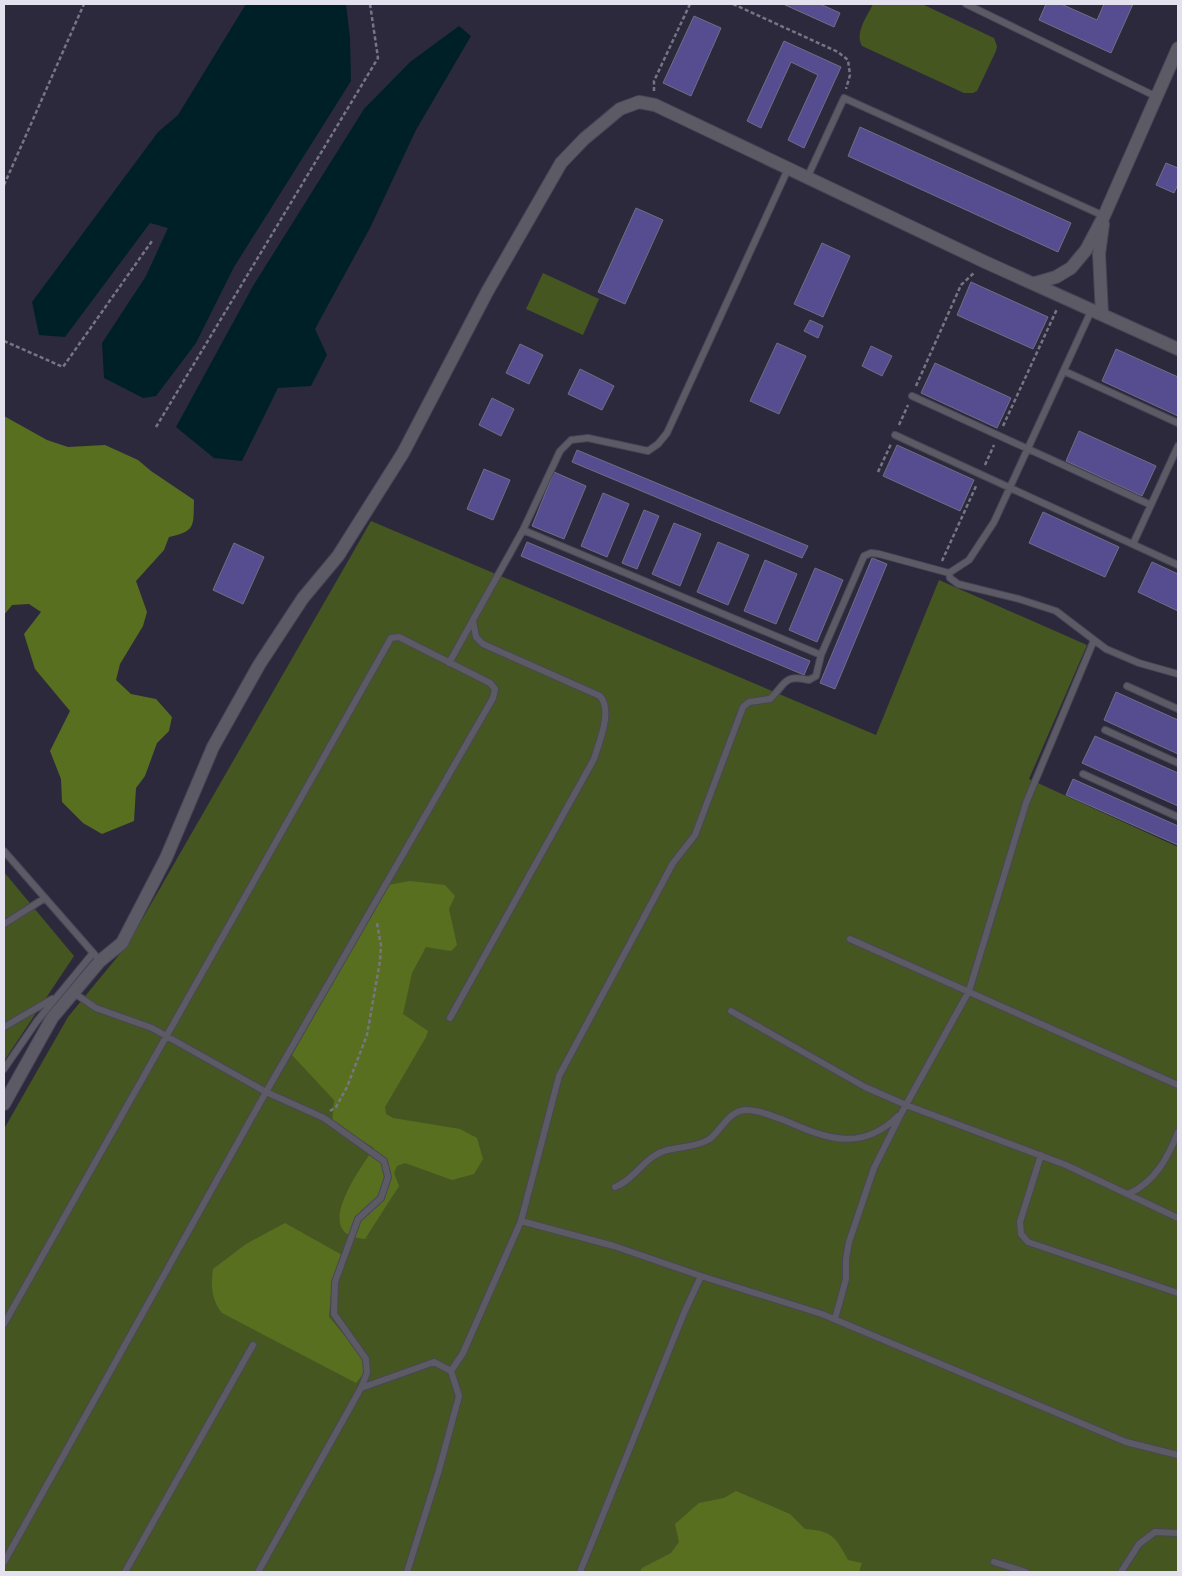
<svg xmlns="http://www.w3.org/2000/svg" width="1182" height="1576" viewBox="0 0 1182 1576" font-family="'Open Sans',sans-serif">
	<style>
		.green { fill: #465621 }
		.forest { fill: #596f20 }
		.water { fill: #002028 }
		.building { fill: #564d90; stroke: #6f6e85 }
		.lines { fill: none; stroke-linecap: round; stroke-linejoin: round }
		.service-casing { stroke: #494658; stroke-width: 8 }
		.minor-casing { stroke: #494658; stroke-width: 14 }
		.path { stroke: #777585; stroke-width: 2.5; stroke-dasharray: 4 2.5; stroke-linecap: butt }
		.service { stroke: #5c5b65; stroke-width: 6 }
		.minor { stroke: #5c5b65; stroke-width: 12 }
	</style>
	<rect width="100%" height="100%" fill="#2c293c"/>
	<path class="green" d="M873 4H922L994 38 997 46 996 51 977 91 973 93H964L862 46C854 33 868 15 873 4Z
		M543 273 599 299 583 335 526 309Z
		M371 521 876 735 939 580 1087 645 1029 779 1178 847V1572H4V1129L68 1017 128 944Z
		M4 872 74 956 4 1061Z"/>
	<path class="forest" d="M4 416 47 440 68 447 105 445 138 460 151 471 194 500C193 525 197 531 169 537L164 550 136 581 147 612 143 626 120 664 116 680 131 694 156 699 172 717 169 731 157 743 145 776 136 788 134 821 102 834 83 823 62 802 61 779 50 751 70 711 35 669 24 634 41 612 29 604 12 605 4 615Z
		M410 881 445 885 455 896 449 909 457 945 451 951 426 947 412 973 403 1014 428 1031 426 1037 385 1107 386 1114 393 1118 460 1129 477 1138 483 1159 474 1174 452 1180 405 1163 397 1166 394 1173 399 1186 365 1239C360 1238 353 1238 349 1235 321 1220 363 1165 374 1148L332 1123 334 1100 292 1055 388 885Z
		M285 1223 342 1255 332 1280 329 1317 362 1356 364 1373 356 1383 222 1313C211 1300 211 1284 213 1269L246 1244Z
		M736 1491 790 1514 805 1529C832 1531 835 1536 848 1560L862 1563 859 1572H640L642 1568 671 1553 679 1542 675 1524 699 1503 724 1498Z"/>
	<path class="water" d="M246 4H346L350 38 351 81 234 267 196 343 156 396 143 398 104 378 102 343 146 276 168 228 150 223 65 337 39 335 32 302 158 132 178 115Z
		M459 26 471 36 416 130 370 228 315 329 327 355 311 386 278 388 242 461 214 458 176 427 253 286 364 109 410 62Z"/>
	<path class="building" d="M783 4H820L840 13 834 27Z
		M1046 4H1061L1097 20 1104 4H1133L1111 53 1039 20Z
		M694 16 721 28 691 96 663 83Z
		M784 41 841 67 804 148 788 140 818 75 791 62 761 128 747 121Z
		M860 127 1071 223 1058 252 848 156Z
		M1166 163 1178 168V184L1174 193 1156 185Z
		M636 208 663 220 625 304 598 292Z
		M822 243 850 256 823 317 794 304Z
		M971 282 1048 317 1033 349 957 315Z
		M810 320 823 326 818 338 804 331Z
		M777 343 806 356 779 414 750 401Z
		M520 344 543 355 529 384 506 373Z
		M871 346 892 356 882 376 862 366Z
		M1116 349 1178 377V416L1102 381Z
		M935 363 1011 398 997 428 921 393Z
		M580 369 614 386 602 410 568 394Z
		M492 398 514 409 501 436 479 425Z
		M1079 431 1156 466 1142 496 1066 461Z
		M897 445 974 480 960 511 883 476Z
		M577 450 808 546 802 558 572 462Z
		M484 469 510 480 493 520 467 509Z
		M554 472 586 486 564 539 532 526Z
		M603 493 629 504 607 557 581 546Z
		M644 510 659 516 637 569 622 563Z
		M1043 512 1119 547 1105 577 1029 543Z
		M674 523 701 534 680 586 652 574Z
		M527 542 810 661 804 675 521 556Z
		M718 542 749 555 728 605 697 592Z
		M234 543 264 557 243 604 213 590Z
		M872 558 887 564 835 689 820 683Z
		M765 560 797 574 776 624 744 611Z
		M1152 562 1178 574V611L1138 592Z
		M815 568 843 580 817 642 789 630Z
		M1116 692 1178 720V754L1104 720Z
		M1095 736 1178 773V806L1082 763Z
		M1073 779 1178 826V845L1066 795Z"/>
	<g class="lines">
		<defs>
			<path id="service" d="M966 4 1157 97
				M807 178 844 98 1104 216
				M1064 371 1178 423
				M912 396 1151 505
				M895 435 1178 565
				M523 530 821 655 864 556 871 553 879 554 949 573 969 560 994 522 1092 309
				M1133 544 1178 446
				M949 573 950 578 958 584 1019 599 1056 611 1106 649 1139 663 1178 674
				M449 663 523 530 560 451 571 440 588 438 648 451 658 444 667 433 788 169
				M1127 686 1178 709
				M1105 730 1178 763
				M1083 774 1178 817
				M4 851 95 955
				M4 924 45 898
				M850 939 1178 1085
				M74 993 96 1008 152 1028 266 1092 324 1118 384 1161 388 1177 381 1198 358 1219 335 1282 334 1314 366 1359 367 1373 361 1388 258 1572
				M731 1011 865 1087 906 1105 1066 1165 1178 1218
				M450 1018 594 759C599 742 613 711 600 696L483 644 476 637 473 621
				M4 1027 52 999
				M4 1069 37 1021 93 953
				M1041 1155 1020 1222 1021 1234 1028 1242 1178 1293
				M615 1187C631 1181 640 1165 654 1156 669 1145 690 1150 708 1140 721 1132 727 1111 746 1110 760 1110 772 1116 786 1121 827 1139 862 1152 898 1116
				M1128 1194C1154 1183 1168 1158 1178 1132
				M521 1221 614 1246 701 1276 822 1314 1126 1442 1178 1455
				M835 1319 846 1279V1259L849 1242 874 1168 902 1112 969 991 1026 803 1094 640
				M4 1324 391 638 399 637 490 683 495 689 493 698 266 1092 4 1562
				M451 1371 463 1353 521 1221 559 1076 673 863 695 835 743 707 749 702 770 699C786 684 783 674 809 680L816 676 821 655
				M361 1388 434 1362 451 1371 459 1396 439 1470 407 1572
				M994 1562 1026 1572
				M125 1572 253 1345
				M580 1572 684 1313 701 1276
				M1121 1572 1139 1544 1155 1532 1178 1533"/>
			<path id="minor" d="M1035 283 1056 277 1071 268 1086 250 1104 216 1178 48
				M1102 314 1099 254 1103 224
				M4 1104 52 1018 100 961 122 943 166 858 213 747 259 665 303 598 338 556 403 453 487 292 561 163 584 139 620 109 639 102 655 105 985 262 1178 349"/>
		</defs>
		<use href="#service" class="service-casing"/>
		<use href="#minor" class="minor-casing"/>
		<path class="path" d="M733 4 838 52 848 60 850 75 846 89
			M654 91V81L690 4
			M4 185 84 4
			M4 341 63 367 152 241
			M916 386 961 285 975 272
			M899 425 908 405
			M1003 426 1057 309
			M156 427 378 58 370 4
			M985 465 994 445
			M878 472 891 444
			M942 561 977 484
			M330 1111 336 1107 347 1087 367 1035 380 961 381 946 377 923"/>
		<use href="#service" class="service"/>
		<use href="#minor" class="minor"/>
	</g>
	<rect width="1182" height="1576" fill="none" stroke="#e3e1ee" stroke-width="10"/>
</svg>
